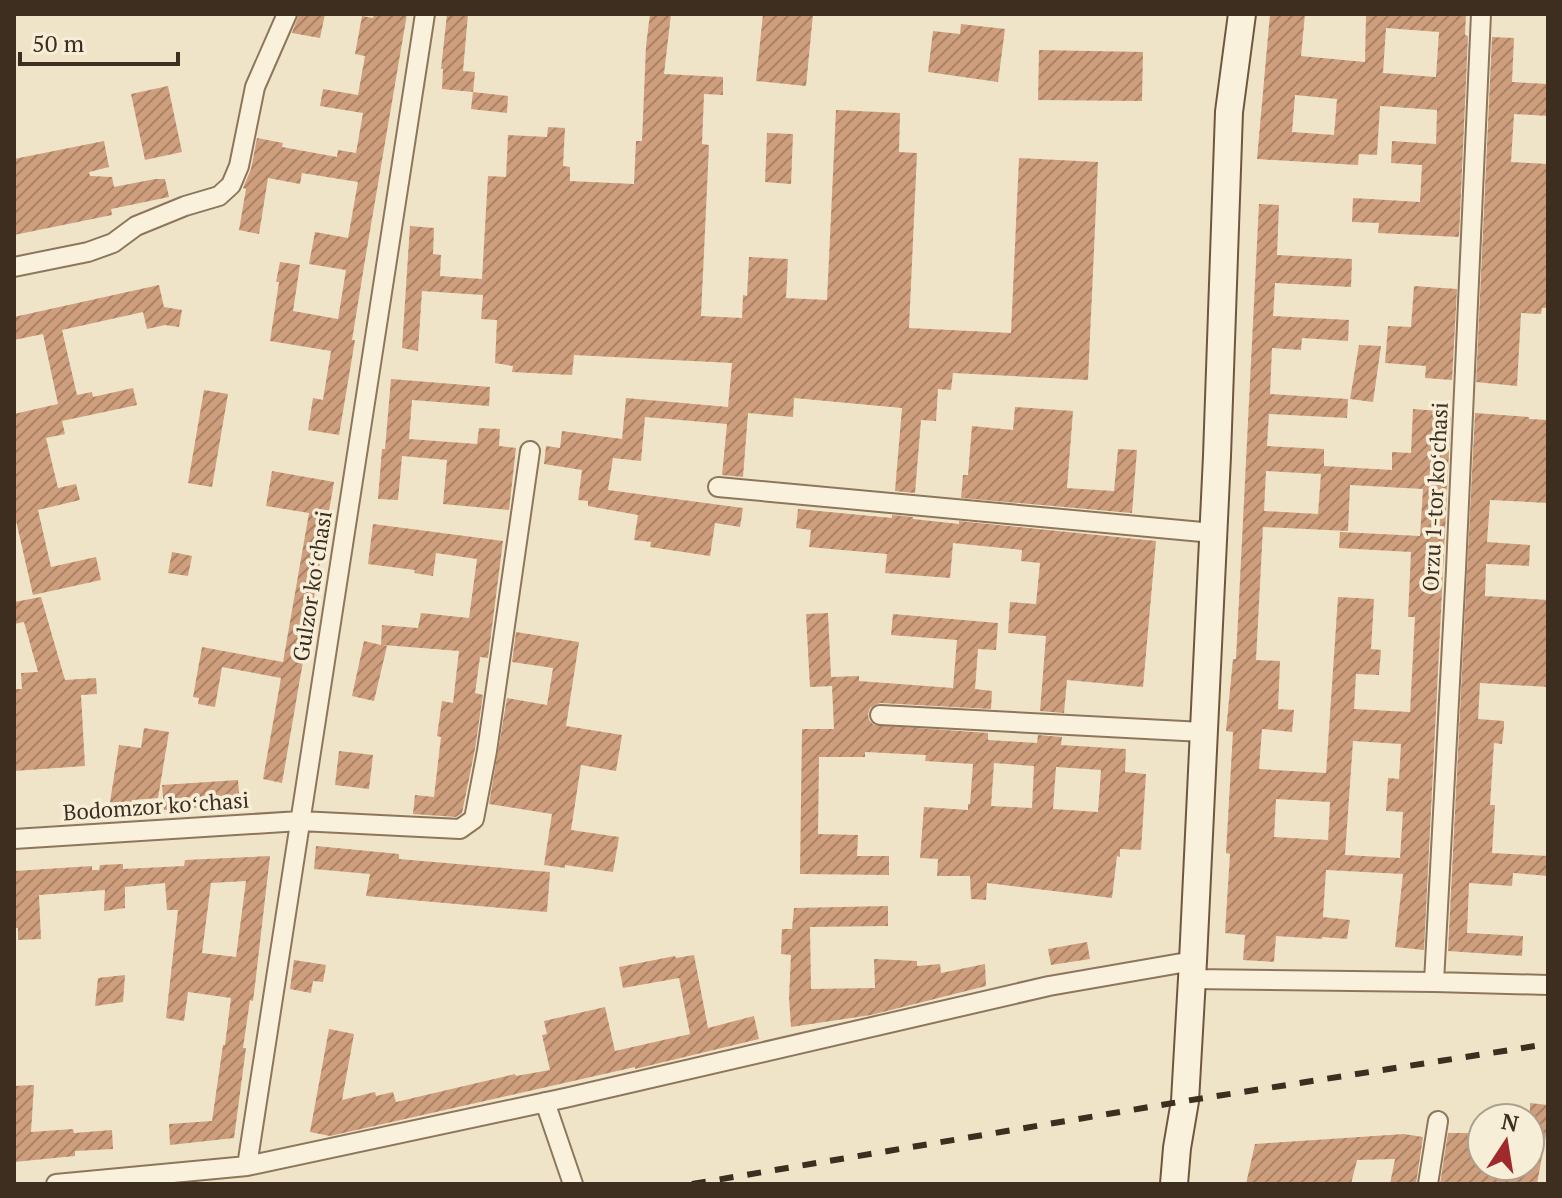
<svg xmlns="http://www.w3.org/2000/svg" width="1562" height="1198" viewBox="0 0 1562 1198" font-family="'PT Serif',serif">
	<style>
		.building { fill: url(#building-hatch); fill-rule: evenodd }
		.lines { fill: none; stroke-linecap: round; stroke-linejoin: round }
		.minor-casing { stroke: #8d765c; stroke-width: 22 }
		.secondary-casing { stroke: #6f573f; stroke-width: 30 }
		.minor { stroke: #faf1dc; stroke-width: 18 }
		.secondary { stroke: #faf1dc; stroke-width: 26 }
		.rail { stroke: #3d2e20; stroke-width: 6; stroke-dasharray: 14 14; stroke-linecap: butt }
		.labels { text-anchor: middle; stroke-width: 7; stroke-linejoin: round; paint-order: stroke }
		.street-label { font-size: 22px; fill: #3d2e20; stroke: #f7eed8 }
	</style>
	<defs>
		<pattern id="building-hatch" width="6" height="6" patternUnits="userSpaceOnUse" patternTransform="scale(2)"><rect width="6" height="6" fill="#cf9f7d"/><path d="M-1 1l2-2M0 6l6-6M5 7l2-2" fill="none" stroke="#a98266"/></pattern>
	</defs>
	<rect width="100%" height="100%" fill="#f0e4c8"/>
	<path class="building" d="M299 14H325L320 38 292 33Z
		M374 14H407L365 260 352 340H355L339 435 308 430 313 398 323 400 331 351 270 341 279 282H276L280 262 300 265 293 311 338 319 346 270 309 264 315 232 348 238 358 182 302 173 300 184 268 178 259 234 239 230 246 189 243 188 251 169 257 138 283 143 282 147 337 157 338 150 356 153 363 113 320 106 323 89 358 95 365 56 355 54 362 16 373 18Z
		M447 14H468L463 71 475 72 473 92 442 89 443 69H441Z
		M650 14H671L664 74 723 77V95L704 94 702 144 709 145 701 316 742 318 743 295 747 296 749 257 788 259 786 298 827 300 836 110 900 113 899 152 917 153 909 328 1011 333 1019 158 1098 162 1088 380 953 373 951 390 938 389 936 421 921 420 915 493 895 491 902 408 794 398 793 417 748 413 743 477 722 475 727 424 645 417 641 461 613 458 608 490 743 508 740 527 715 523 710 556 650 547 651 542 634 540 638 515 588 506V501L578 500 582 470 544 464 546 446 560 448 562 431 622 439 626 398 728 407 732 363 574 355 572 375 512 372 513 366 495 363 497 320 481 319 483 295 422 291 418 351 402 348 410 226 434 228 433 254 441 255 440 276 482 279 488 176 506 177 508 135 547 137 548 127 565 128 563 166 570 167V181L634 184 636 141H642L646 46Z
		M763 14H813L806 86 756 81Z
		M1270 14H1305L1301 56 1365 62 1366 14H1466L1465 35 1468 36 1459 237 1378 233 1379 223 1352 222 1353 198 1420 202 1422 165 1391 163 1392 141 1436 144 1437 110 1380 106 1377 155 1359 154 1358 165 1257 159ZM1386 28 1439 32 1436 77 1383 73ZM1295 95 1337 99 1334 135 1292 132Z
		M961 24 1005 29 998 82 928 72 933 31 960 34Z
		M1492 37 1514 38 1512 82 1548 84V116L1514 114 1511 162 1548 164V308H1542L1541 314 1521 313 1517 386 1476 382Z
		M1039 50 1143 52 1142 101 1038 100Z
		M168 86 182 152 145 160 131 94Z
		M473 92 508 96 507 113 471 109Z
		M767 133 793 134 791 184 765 182Z
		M104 141 109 167 89 172 90 176 112 177 114 187 155 179H165L169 197 111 209 112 215 14 235V159Z
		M1259 204 1279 205 1277 255 1352 259 1351 287 1275 283 1273 316 1349 320 1348 341 1302 338 1301 350 1272 348 1270 394 1348 399 1347 418 1269 414 1267 446 1324 449V466L1392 470V452L1411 453 1413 409 1451 412 1424 950 1395 947 1403 874 1326 870 1323 917 1350 920 1347 939 1322 937V939L1276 936 1274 962 1243 960 1245 935 1225 933 1230 854 1226 853 1233 732 1226 731 1233 659H1236ZM1266 471 1321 474 1318 514 1264 511ZM1350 485 1423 489 1420 536 1340 532 1339 548 1411 552 1408 617H1415L1410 712 1354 709 1356 674 1379 675 1381 650 1371 649 1374 599 1338 597 1326 773 1259 769 1262 729 1292 732 1294 710 1278 709 1280 661 1256 660 1263 527 1348 531ZM1353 741 1401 744 1399 779 1388 778 1386 811 1403 812 1400 858 1345 855ZM1276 799 1330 802 1328 840 1274 837Z
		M159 285 164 307 182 310 179 327 165 325 147 329 143 312 62 330 77 395 92 392 93 397 133 388 137 405 62 421 65 434 46 438 58 488 76 484 80 500 38 510 51 567 96 557 101 580 33 595 14 512V414L58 404 43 334 14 340V317Z
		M1414 286 1457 289 1452 380 1425 378 1426 366 1385 363 1388 326 1411 327Z
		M1359 345 1381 346 1373 402 1350 399Z
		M391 379 490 387 489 406 412 400 409 439 477 444 479 428 500 429 499 446 516 448 509 510 443 504 447 460 402 456 398 500 378 499 382 449H385Z
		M204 390 228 394 212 487 188 483Z
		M1015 407 1073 411 1067 488 1114 491 1118 449 1137 450 1132 513 961 498 963 475H968L972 426 1013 430Z
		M1475 413 1529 417V419L1548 420V503L1490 500 1487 542 1530 545 1529 566 1486 564 1485 596 1548 600V687L1480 683 1478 719 1504 721V726L1502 744 1494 743 1490 805H1495L1492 853 1548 856V876L1513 873 1512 886 1469 883 1467 933 1523 936 1522 956 1448 951Z
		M272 471 334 482 282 783 263 779 281 678 222 667 215 707 198 704 199 698 193 697 202 647 283 662 309 513 266 506Z
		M798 509 892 518V515L913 517V519L959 524V521L1156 541 1143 687 1067 680 1064 713 1040 711 1046 636 1008 633 1010 602 1036 604 1040 563 1021 561 1022 550 953 543 950 578 885 573 887 554 809 547 811 530 796 528Z
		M373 524 503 541 488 658 480 657 475 693 483 695 475 749 462 813 456 817 413 814 415 795 434 797 441 737 437 736 442 701 453 703 459 651 383 645 387 646 374 701 352 696 364 641 381 645 382 625 418 628 421 613 469 618 477 559 436 553 433 576 414 573 415 570 368 564Z
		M172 552 192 556 188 576 168 573Z
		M41 597 65 680 96 678 97 694 81 695 85 766 14 771V689H22L21 673 38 672 24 622 14 624V602Z
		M828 613 831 677 859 676V681L953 688 957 640 891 635 893 614 998 623 996 650 978 649 975 689 992 691 991 709 880 703 870 708 868 714 869 720 874 725 988 733V740L1037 743 1038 735 1062 737 1061 745 1126 749 1125 772 1146 774 1141 850 1120 849V857L1117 856 1112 898 987 883 986 900 971 899 970 876H937L938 859 920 858 924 807 968 810V804H970L973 764 925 761 926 755 865 752V757H819L818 834 858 835 857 856H889V875L800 874 802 729H834L832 686 810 687 806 614ZM994 763 1034 766 1032 808 991 806ZM1056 767 1101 770 1098 812 1053 809Z
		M516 632 579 642 566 726 622 735 616 771 581 765 571 830 619 837 613 872 565 865V868L544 865 552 814 489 804 507 698 547 705 553 668 512 662Z
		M144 728 169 732 158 798 132 800 131 806 110 802 119 745 141 748Z
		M339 751 373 755 369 789 335 785Z
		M238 780 240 805 164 810 162 785Z
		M316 846 399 854V859L550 872 547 912 366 896 370 874 314 869Z
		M270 856 255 985 253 1001 250 1000 243 1048H246L234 1138 170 1145 169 1124 212 1121 223 1045H225L231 998 188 992 184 1021 166 1018 178 910H167L165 883 125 887V908L104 911 105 890 39 895 41 939 18 940V928H14L15 871 92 866V870H99L100 865 123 864V869L184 866 185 860ZM246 881 236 957 202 953 211 883Z
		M888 906V926L810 927 811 989 875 988 874 959 917 961V966L940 964 941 973 985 964 986 986 871 1015 791 1027 789 998 791 955 781 954 782 929H792L794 908Z
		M1087 942 1090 959 1051 965 1048 949Z
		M694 955 708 1028 754 1016 759 1039 635 1069V1067L330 1136 310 1132 329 1029 354 1034 342 1100 375 1092 376 1096 393 1092 396 1102 515 1074 516 1076 550 1070 542 1035 547 1034 544 1021 605 1007 615 1051 690 1034 679 978 623 988 619 967 675 956 676 958Z
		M294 960 326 965 323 982 313 981 311 993 290 989Z
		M125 975 123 1002 95 1006 98 978Z
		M34 1085 31 1132 73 1129 74 1133 112 1130 113 1149 75 1151V1156L14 1162V1086Z
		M1530 1103 1548 1105V1124L1537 1184H1440L1448 1133H1482V1166H1530Z
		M1404 1134 1423 1137 1416 1184H1390L1395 1159 1357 1160 1351 1184H1246L1255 1144Z"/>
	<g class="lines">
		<defs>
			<path id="minor" d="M14 267 88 252 113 243 136 226 185 206 219 196 231 185 239 166 255 87 287 14
				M718 487 1213 533
				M880 715 1203 732
				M14 839 300 821 460 829 474 819 487 751 530 451
				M1192 979 1434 982 1548 985
				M1434 982 1456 569 1481 14
				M545 1102 573 1184
				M247 1166 425 14
				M56 1184 247 1166 565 1098 1049 986 1193 961
				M1428 1184 1438 1121"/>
			<path id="secondary" d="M1174 1184 1177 1148 1185 1101 1193 961 1217 456 1229 112 1242 14"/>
		</defs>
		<use href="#minor" class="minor-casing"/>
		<use href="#secondary" class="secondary-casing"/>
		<use href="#minor" class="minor"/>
		<use href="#secondary" class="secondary"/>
		<path class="rail" d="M692 1184 1185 1101 1548 1044"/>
	</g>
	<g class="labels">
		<g class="street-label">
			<text transform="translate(1435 497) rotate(-87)" y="8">Orzu 1-tor koʻchasi</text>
			<text transform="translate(312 586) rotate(-81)" y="8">Gulzor koʻchasi</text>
			<text transform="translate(156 806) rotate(-4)" y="8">Bodomzor koʻchasi</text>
		</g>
	</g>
	<rect width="1562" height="1198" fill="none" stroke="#3d2e20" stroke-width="32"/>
	<g transform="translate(1506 1142) rotate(12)"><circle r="38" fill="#f7eed8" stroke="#ada18e" stroke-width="2"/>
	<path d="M0-6L14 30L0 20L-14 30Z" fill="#9e2a2b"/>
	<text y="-12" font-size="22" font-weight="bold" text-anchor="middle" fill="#3d2e20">N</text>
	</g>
	<path d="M20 52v12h158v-12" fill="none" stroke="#3d2e20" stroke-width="4"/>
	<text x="32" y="52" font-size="24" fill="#3d2e20" stroke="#f7eed8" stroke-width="6" paint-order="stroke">50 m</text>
</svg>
